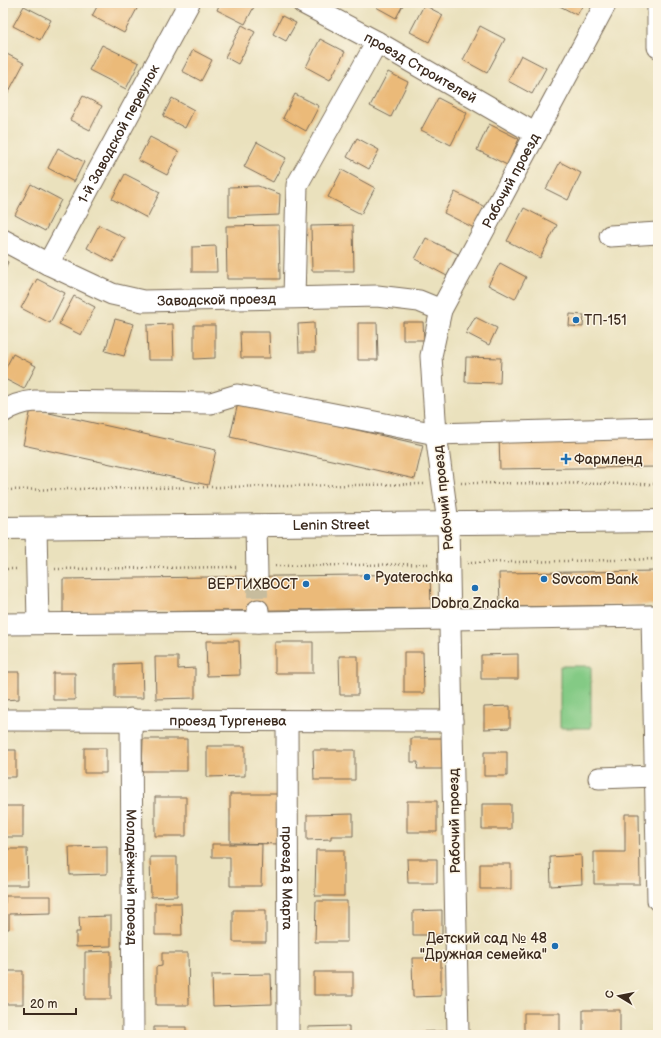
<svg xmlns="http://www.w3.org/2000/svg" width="661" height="1038" viewBox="0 0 661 1038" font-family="'Balsamiq Sans',sans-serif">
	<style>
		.green { fill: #84ca85; stroke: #607a52 }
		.building { fill: #ebba79 }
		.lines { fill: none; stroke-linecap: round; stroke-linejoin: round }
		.minor-tunnel { stroke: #c7bc9d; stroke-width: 21; stroke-dasharray: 21 10; stroke-linecap: butt }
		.minor-casing { stroke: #786a56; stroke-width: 23 }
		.major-casing { stroke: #786a56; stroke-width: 24 }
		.path { stroke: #786a56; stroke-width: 2.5; stroke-dasharray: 1 3; stroke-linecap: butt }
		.minor { stroke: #fff; stroke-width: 21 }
		.major { stroke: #fff; stroke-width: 22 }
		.poi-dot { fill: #1f6fb2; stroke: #fcf5e5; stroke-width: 1.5 }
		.labels { text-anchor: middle; stroke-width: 3; stroke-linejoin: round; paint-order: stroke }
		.street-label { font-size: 14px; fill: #3b2a1e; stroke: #fcf5e5 }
		.poi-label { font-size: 14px; fill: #3b2a1e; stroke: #fcf5e5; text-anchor: start }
	</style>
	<rect width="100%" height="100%" fill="#fcf5e5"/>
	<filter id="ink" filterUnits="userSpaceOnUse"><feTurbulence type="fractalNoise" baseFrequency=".025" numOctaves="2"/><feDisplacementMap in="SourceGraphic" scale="8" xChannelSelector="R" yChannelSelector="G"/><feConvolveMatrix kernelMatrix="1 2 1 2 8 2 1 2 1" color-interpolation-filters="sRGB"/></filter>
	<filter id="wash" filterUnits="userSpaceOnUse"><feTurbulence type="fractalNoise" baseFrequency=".012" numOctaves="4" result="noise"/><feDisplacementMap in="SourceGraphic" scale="16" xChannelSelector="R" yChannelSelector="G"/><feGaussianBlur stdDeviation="0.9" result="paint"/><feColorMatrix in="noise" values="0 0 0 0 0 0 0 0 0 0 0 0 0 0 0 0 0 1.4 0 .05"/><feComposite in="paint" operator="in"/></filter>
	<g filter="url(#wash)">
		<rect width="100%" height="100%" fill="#eae1bd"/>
		<path class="green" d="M560 666H591V728H560Z"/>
		<g id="blocks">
			<path class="building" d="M99 3H140L124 33 92 16Z
				M220 3H256L245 24 217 10Z
				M379 3H404L396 18 376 7Z
				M554 3H584L577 15Z
				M424 5 443 15 429 42 410 32Z
				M24 6 51 20 40 40 13 26Z
				M282 16 296 23 286 41 273 34Z
				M242 25 255 32 238 64 225 57Z
				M480 26 505 39 487 73 463 60Z
				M320 39 345 52 330 80 306 67Z
				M102 45 139 63 126 89 89 70Z
				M193 50 212 60 201 81 182 71Z
				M3 52 24 63 7 95 3 93Z
				M521 55 546 68 532 94 508 81Z
				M388 72 408 82 391 117 370 106Z
				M295 94 319 106 306 131 283 118Z
				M83 96 102 106 90 130 70 120Z
				M172 98 194 110 185 128 163 116Z
				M438 98 467 113 451 145 421 130Z
				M489 124 519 139 507 165 477 150Z
				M150 137 179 152 167 175 138 160Z
				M357 138 379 150 369 169 347 157Z
				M257 142 286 158 273 182 244 167Z
				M58 148 84 162 74 182 48 168Z
				M560 162 581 173 568 200 546 189Z
				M342 170 375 188 361 214 328 197Z
				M125 174 160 192 147 218 112 199Z
				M31 184 61 200 45 231 15 215Z
				M258 186 280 194 279 215 229 217V187Z
				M455 192 485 207 474 228 444 213Z
				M524 208 557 225 540 258 507 241Z
				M99 225 125 238 113 262 87 248Z
				M279 225 280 279H227L226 226Z
				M353 225 354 271H312L311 226Z
				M426 238 458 254 447 276 415 259Z
				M216 246 217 272H192V247Z
				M3 259 8 262 3 273Z
				M500 263 526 277 515 299 488 285Z
				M37 279 65 293 50 323 21 308Z
				M74 296 95 307 81 335 59 324Z
				M570 314 584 315 583 327 569 326Z
				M475 317 497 328 489 345 466 333Z
				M115 319 134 324 124 356 105 351Z
				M403 322H423L424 340H403Z
				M314 323 315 352H299L298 324Z
				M358 323H377L378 360H358Z
				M173 324 174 360H148L147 325Z
				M194 325H215V358L194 359Z
				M240 332H269L270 358H241Z
				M13 354 36 366 24 389 3 378V373Z
				M466 357 501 358 500 383 465 382Z
				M238 403 423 445 415 479 230 437Z
				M31 409 216 450 208 485 23 445Z
				M658 434V467L500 469 499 436Z
				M658 571V605L500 607 499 573Z
				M430 574 431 608 63 613V579Z
				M206 641H239L240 675 207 676Z
				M275 642H313V673H275Z
				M404 652H423L424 693H404Z
				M518 654V679H481V655Z
				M339 656H358V695H340Z
				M155 657H178V669L195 668V698L156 699Z
				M142 663 143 698H115V664Z
				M3 672H19V699L3 700Z
				M53 673H75V700H53Z
				M510 706V728L484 729V707Z
				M411 738H443V769H417L418 762H411Z
				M143 739H187V771H142Z
				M207 746H245V776L207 777Z
				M84 748H106V773H84Z
				M3 750H16V777H3Z
				M313 750H355V780H314Z
				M484 752H507V776H484Z
				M230 794H282V844L230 843Z
				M155 797H186V836H155Z
				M407 801H437V832H407Z
				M482 804H511V829H482Z
				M3 806H23V837H3Z
				M353 814V836H331V839L307 840V815Z
				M625 814H639L640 884H594V852H625Z
				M212 844H262L261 886H230V857H212Z
				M107 846V874L70 875 69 847Z
				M3 849H27L28 885H3Z
				M316 850H344V896H315Z
				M581 855 582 884 551 886 550 857Z
				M150 857H177V896L151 897Z
				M407 859H437V883H408Z
				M480 864H511V889H480Z
				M5 896H51V913L9 914V929H3V903H5Z
				M316 901H347V942H315Z
				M155 903H181L182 935H155Z
				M233 910H266V942H233Z
				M442 910V935H413V911Z
				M111 916V946L76 947V932H80L79 917Z
				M111 951V999H85V952Z
				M162 953H188L189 1005H156V967L162 966Z
				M412 958H441V996L413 997Z
				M3 971H23V1004H3Z
				M314 972H353V995H314Z
				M271 974 272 1004 213 1006 212 975Z
				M583 1010H620V1035H583Z
				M524 1013H560V1035H524Z
				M349 1026V1035H309L308 1027Z
				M154 1027H186V1035H154Z
				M445 1031V1035H412V1032Z"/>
		</g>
	</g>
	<g filter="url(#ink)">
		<use href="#blocks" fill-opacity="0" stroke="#786a56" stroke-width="1"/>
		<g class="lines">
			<path class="minor-tunnel" d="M257 576 258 610"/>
			<defs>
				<g id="minor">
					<path id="s1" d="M303 3 377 42 536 134"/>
					<path d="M658 3V47"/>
					<path d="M610 236 658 233"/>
					<path id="s2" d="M3 240 48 264 112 294 143 301 377 296 419 301 441 310"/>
					<path id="s3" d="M48 264 189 3"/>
					<path d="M294 297 297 185 377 42"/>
					<path d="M3 412C13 405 23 402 35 401L211 403 237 395 436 434 658 428"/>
					<path d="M256 525 257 576"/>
					<path d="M36 528 38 623"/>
					<path d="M258 622 652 616 658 900"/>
					<path d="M3 624 258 622V610"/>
					<path id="s4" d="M131 719 133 1035"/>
					<path id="s5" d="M3 720 452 721"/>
					<path id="s6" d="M287 721 288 1035"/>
					<path d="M599 778 655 776"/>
					<path id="s7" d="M458 1035 448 523 436 434 431 356 441 310 606 3"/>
				</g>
				<g id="major">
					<path id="s8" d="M3 528 658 521"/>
				</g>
			</defs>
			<use href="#minor" class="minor-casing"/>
			<use href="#major" class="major-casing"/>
			<path class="path" d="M461 483 658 484
				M3 490 424 484
				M467 563 658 559
				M275 566 430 564
				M3 569H18
				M55 569 238 567"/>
			<use href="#minor" class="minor"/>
			<use href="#major" class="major"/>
		</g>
	</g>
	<g class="poi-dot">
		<circle cx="576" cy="320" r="4"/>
		<path d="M564 453h4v4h4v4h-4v4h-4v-4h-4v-4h4z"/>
		<circle cx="367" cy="577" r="4"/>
		<circle cx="544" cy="579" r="4"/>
		<circle cx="306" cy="584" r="4"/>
		<circle cx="475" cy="588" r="4"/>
		<circle cx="555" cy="946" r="4"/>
	</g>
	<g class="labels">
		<g class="street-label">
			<text dy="5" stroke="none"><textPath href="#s1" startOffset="134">проезд Строителей</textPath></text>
			<text dy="5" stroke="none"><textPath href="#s3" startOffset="148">1-й Заводской переулок</textPath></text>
			<text dy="5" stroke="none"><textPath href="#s7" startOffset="874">Рабочий проезд</textPath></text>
			<text dy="5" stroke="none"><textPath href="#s2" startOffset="227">Заводской проезд</textPath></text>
			<text transform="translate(443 498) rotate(-96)" y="5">Рабочий проезд</text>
			<text dy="5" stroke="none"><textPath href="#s8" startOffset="328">Lenin Street</textPath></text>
			<text dy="5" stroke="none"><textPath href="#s5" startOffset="225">проезд Тургенева</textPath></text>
			<text transform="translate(454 821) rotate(-91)" y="5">Рабочий проезд</text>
			<text dy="5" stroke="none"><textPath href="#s4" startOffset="158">Молодёжный проезд</textPath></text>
			<text dy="5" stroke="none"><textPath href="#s6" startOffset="157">проезд 8 Марта</textPath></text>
		</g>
		<g class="poi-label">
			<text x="584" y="325">ТП-151</text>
			<text x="574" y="464">Фармленд</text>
			<text x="375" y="582">Pyaterochka</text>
			<text x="552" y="584">Sovcom Bank</text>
			<text x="298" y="589" text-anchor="end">ВЕРТИХВОСТ</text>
			<text x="475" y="608" text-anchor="middle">Dobra Znacka</text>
			<text x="547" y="943" text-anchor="end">Детский сад № 48<tspan x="547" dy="16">"Дружная семейка"</tspan></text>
		</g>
	</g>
	<rect width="661" height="1038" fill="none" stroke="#fcf5e5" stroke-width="16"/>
	<g transform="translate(619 996) rotate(280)" stroke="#fcf5e5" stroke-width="3" paint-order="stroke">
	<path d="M0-3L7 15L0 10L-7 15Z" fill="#3b2a1e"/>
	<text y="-6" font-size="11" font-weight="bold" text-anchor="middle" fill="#3b2a1e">С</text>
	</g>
	<path d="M24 1008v6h52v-6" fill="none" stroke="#3b2a1e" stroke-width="2"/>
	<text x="30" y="1008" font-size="12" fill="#3b2a1e" stroke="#fcf5e5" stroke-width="3" paint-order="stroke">20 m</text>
</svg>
